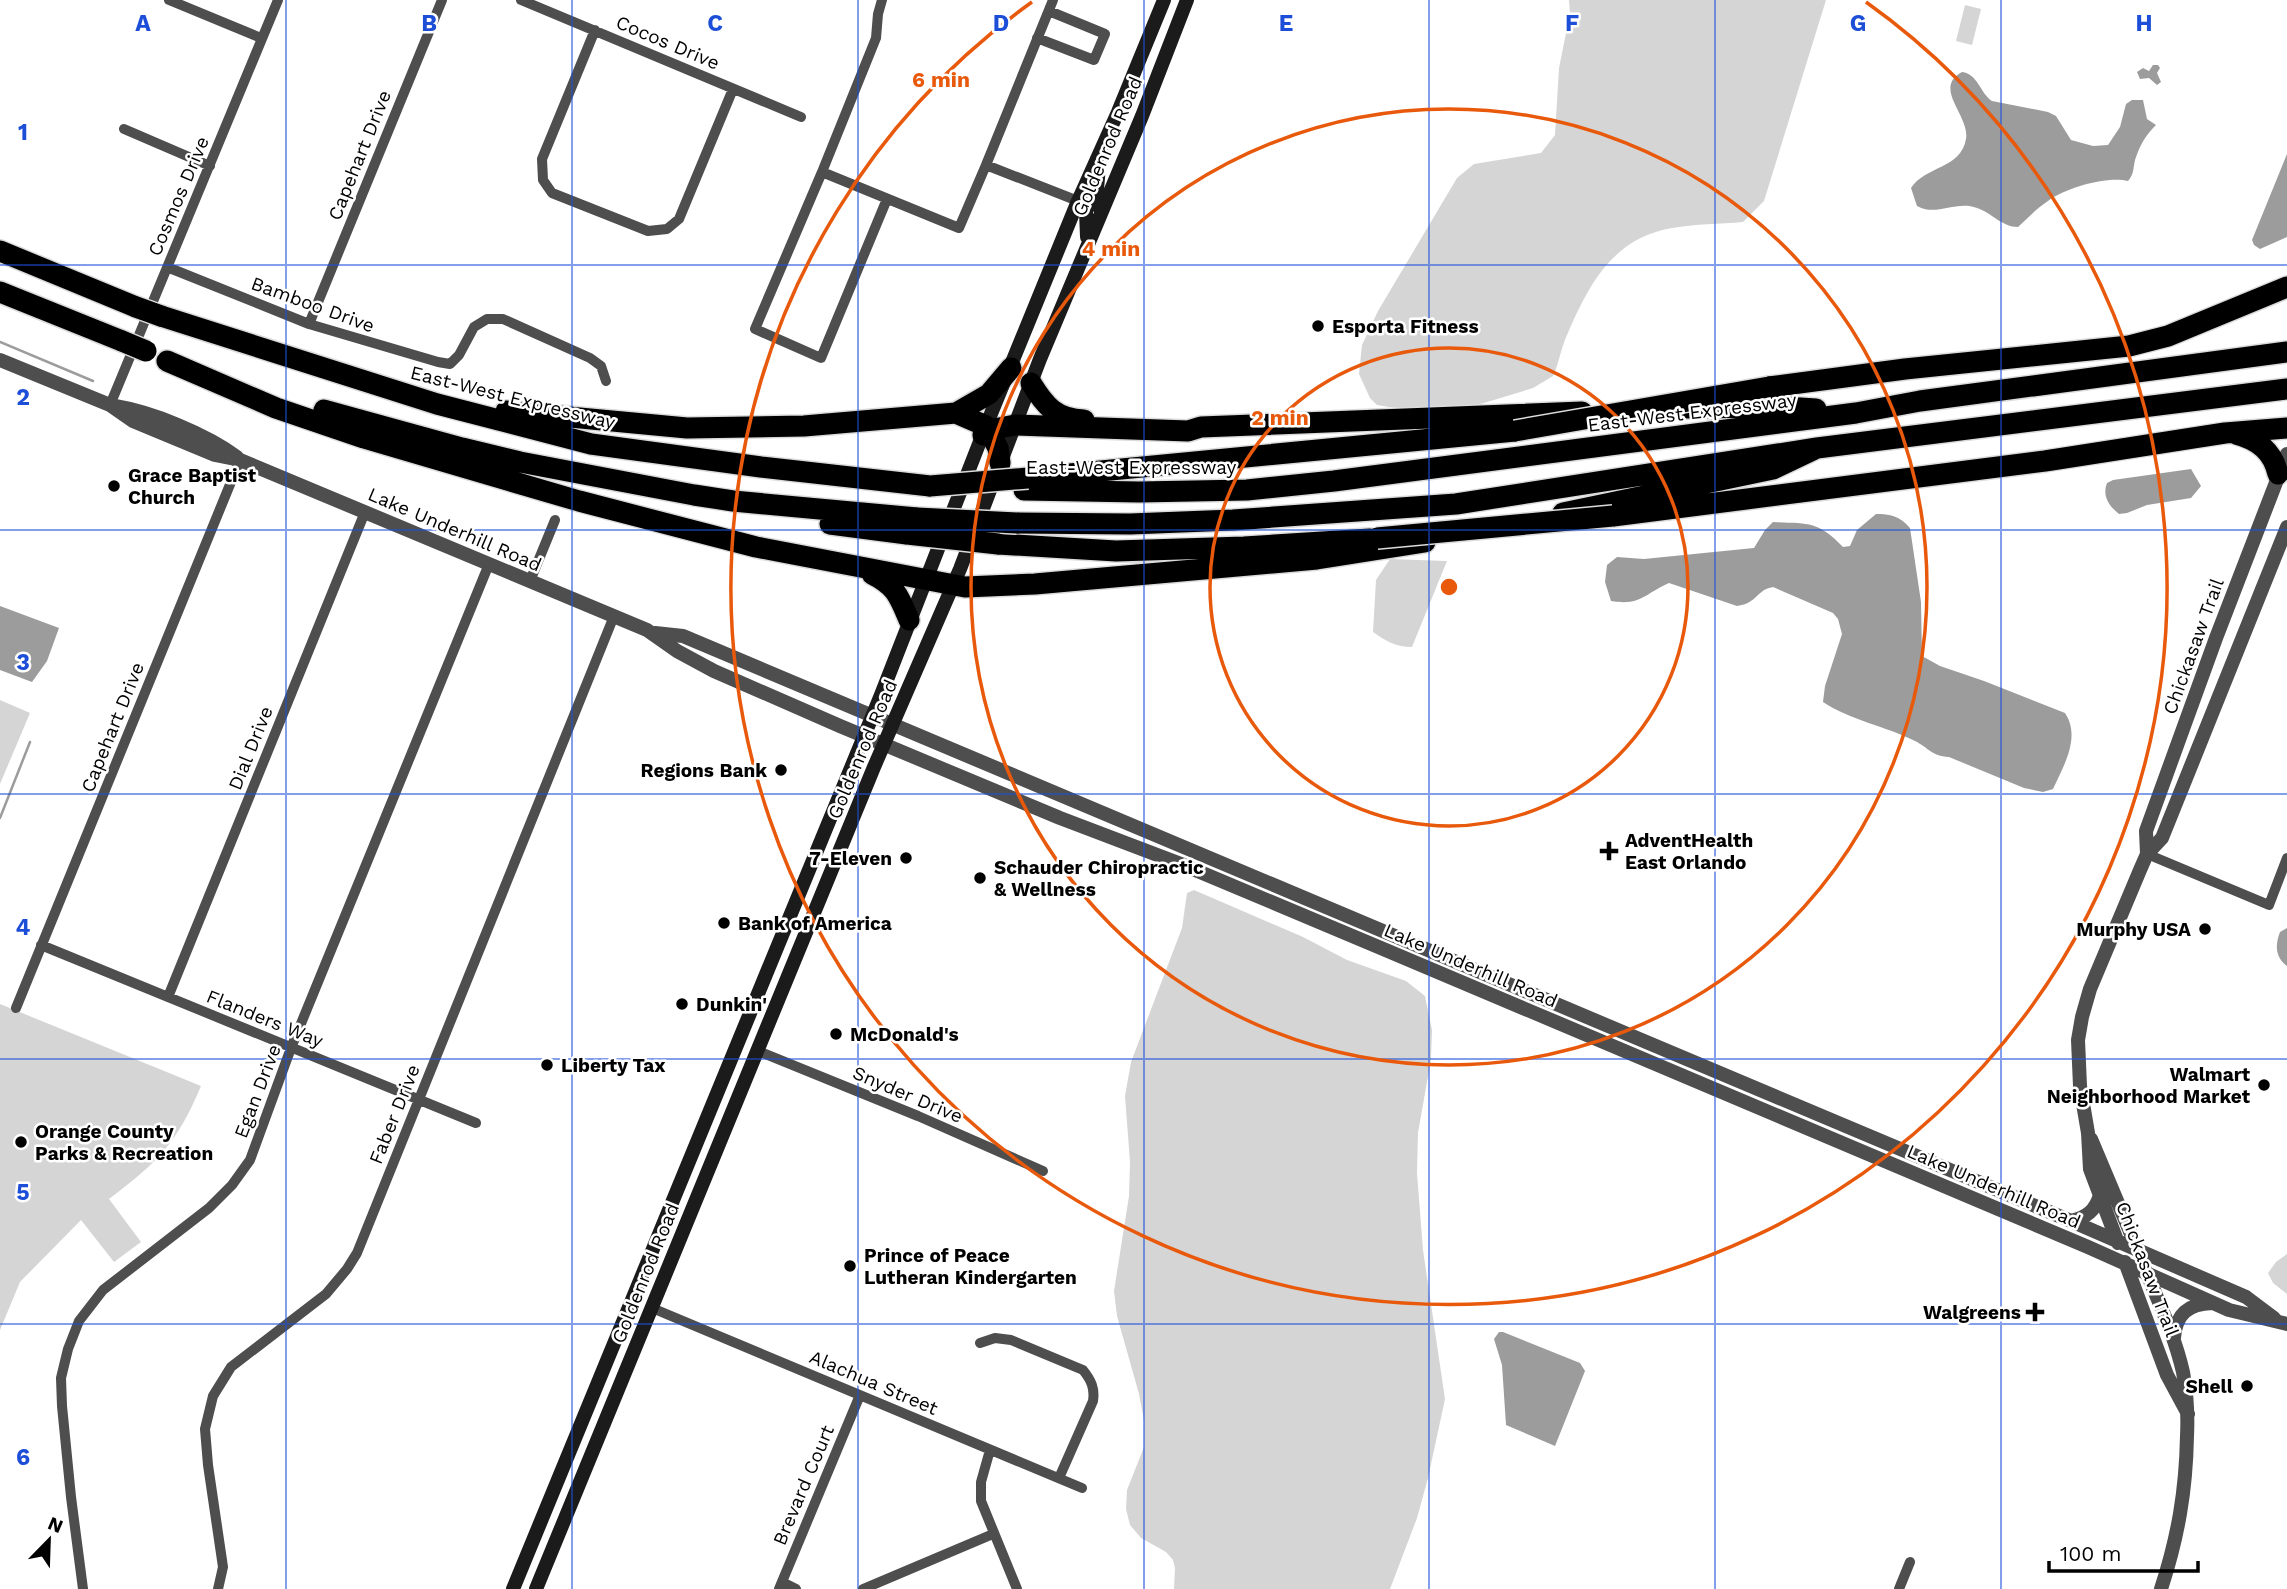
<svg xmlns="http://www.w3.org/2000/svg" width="2287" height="1589" viewBox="0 0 2287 1589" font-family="'Work Sans',sans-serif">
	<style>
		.green { fill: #d5d5d5 }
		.water { fill: #9c9c9c }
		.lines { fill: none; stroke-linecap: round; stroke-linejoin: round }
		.stream { stroke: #9c9c9c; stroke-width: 2.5 }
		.motorway-casing { stroke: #dbdbdb; stroke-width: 24 }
		.minor { stroke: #4e4e4e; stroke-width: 10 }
		.tertiary { stroke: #4e4e4e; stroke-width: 14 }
		.secondary { stroke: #1b1b1b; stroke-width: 14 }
		.motorway { stroke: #000; stroke-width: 21 }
		.motorway-bridge-casing { stroke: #dbdbdb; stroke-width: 24; stroke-linecap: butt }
		.motorway-bridge { stroke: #000; stroke-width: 21 }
		.grid { fill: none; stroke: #1d4ed8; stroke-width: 2; stroke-opacity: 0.55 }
		.ring { fill: none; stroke: #e8590c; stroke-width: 3.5 }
		.poi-dot { fill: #000; stroke: #fff; stroke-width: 2.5 }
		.labels { text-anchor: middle; stroke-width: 5; stroke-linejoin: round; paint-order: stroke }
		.street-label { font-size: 19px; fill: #000; stroke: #fff }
		.poi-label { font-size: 19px; font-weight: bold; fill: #000; stroke: #fff; text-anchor: start }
		.grid-label { font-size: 23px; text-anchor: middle; font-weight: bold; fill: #1d4ed8; stroke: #fff; stroke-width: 5; stroke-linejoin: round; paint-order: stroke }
		.centre { fill: #e8590c; stroke: #fff; stroke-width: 3.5 }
		.ring-label { font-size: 21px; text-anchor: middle; font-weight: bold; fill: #e8590c; stroke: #fff; stroke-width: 5; stroke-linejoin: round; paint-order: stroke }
	</style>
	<rect width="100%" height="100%" fill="#fff"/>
	<path class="green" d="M1569 0H1826L1764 201 1743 222C1720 224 1695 224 1672 228 1613 238 1589 284 1567 335 1561 348 1559 363 1553 376L1533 388 1484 403 1460 409 1436 410 1389 407 1377 405 1370 398 1359 374 1362 345 1378 311 1457 178 1474 164 1541 153 1555 135 1559 68 1570 13Z
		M1965 5 1981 9 1972 45 1956 41Z
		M1390 559 1447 561 1412 647C1396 647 1386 641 1373 632L1376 580Z
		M0 700 30 713 0 784Z
		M1194 890 1303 937 1347 960 1406 981 1425 996 1432 1030 1431 1059 1418 1133 1417 1173 1423 1250 1445 1399 1428 1478 1417 1518 1390 1589H1174L1175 1568 1173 1560 1166 1552 1141 1538 1130 1525 1126 1509 1127 1490 1144 1447V1421L1139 1394 1117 1316 1114 1291 1129 1196 1130 1162 1125 1096 1131 1062 1182 928 1187 893Z
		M0 1004 201 1086C177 1143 158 1162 109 1199L141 1242 114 1262 81 1220 20 1282 0 1330Z
		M2287 1254V1294L2273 1283 2268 1273 2276 1262Z"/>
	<path class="water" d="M2153 65H2158L2160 68 2157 73 2161 82 2157 85 2149 78 2140 79 2137 72 2143 68 2149 71Z
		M1962 72C1978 74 1980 93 1992 101L2048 112 2056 116 2071 140 2093 146 2108 145 2120 127 2126 104 2132 100H2143L2147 119 2156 125C2145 136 2140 145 2135 160 2133 169 2134 174 2128 181 2107 176 2065 188 2048 201 2037 208 2028 218 2018 227 2002 227 1992 213 1977 208 1956 200 1936 217 1917 206L1911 188C1925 166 1961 169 1966 139 1970 116 1932 88 1962 72Z
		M2287 154V237L2260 249 2254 245 2252 240Z
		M2191 469 2201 486 2191 498 2147 505 2127 513 2119 514C2109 506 2102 496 2107 483L2113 480Z
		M1876 514C1890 514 1900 516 1910 528L1921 602 1922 656 1940 666 1984 681 2065 713C2081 737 2064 765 2053 789L2043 792 2024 788 1949 757C1931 756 1929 748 1915 741 1885 726 1850 720 1823 702L1825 686 1842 634 1838 619 1833 613 1773 587C1756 590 1758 603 1737 606L1669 583C1644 594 1641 606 1611 601L1605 582 1607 565 1617 557 1644 559 1754 548 1765 530 1773 522C1808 524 1817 520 1843 547L1850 546 1857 530Z
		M0 606 59 628 47 661 32 682 0 670Z
		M2287 928V966C2275 957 2275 945 2280 932Z
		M1499 1332H1503L1580 1363 1585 1371 1555 1446 1506 1425 1502 1365 1494 1339Z"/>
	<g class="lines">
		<path class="stream" d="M0 342 93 381
			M0 818 30 742"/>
		<defs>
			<path id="motorway" d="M0 251 136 307
				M0 292 122 341
				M161 316 437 404 591 444 761 467 930 486
				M167 361 276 408 364 438 579 501 756 547 965 587 1035 584 1317 559 1425 542
				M1031 383C1045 406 1056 419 1084 420
				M1769 387 1905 369 2129 346 2168 336 2287 287
				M1687 408 1785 407 1816 409
				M324 410 462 448 520 462 694 495 733 501 917 518
				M506 411 687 428 804 426 956 413 986 426 998 448 1000 463
				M956 413 989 394 1011 368
				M2236 434C2259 440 2273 452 2278 474
				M983 435 994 429 1015 425 1188 431 1201 427 1582 412
				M1028 478 1515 431
				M1024 490 1139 492 1247 490 1334 481 1856 413 1920 401 2287 352
				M1563 513 1773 469 1817 448
				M1613 516 2045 461 2225 433 2287 428
				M1017 523 1130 524 1233 520 1456 504 1817 448 2287 389
				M830 524 907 534
				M998 544 1116 551 1244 547 1370 539
				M872 574C896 586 899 596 909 620"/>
		</defs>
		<use href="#motorway" class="motorway-casing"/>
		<path class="minor" d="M169 0 261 38
			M521 0 801 117
			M595 30 542 159 543 180 552 193 648 231 667 229 679 219 733 89
			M1037 38 1094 60 1105 34 1049 11
			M124 129 210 166
			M986 165 1053 0
			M822 172 876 38 878 14 882 0
			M887 199 821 358 755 329 822 172 959 228 986 165 1078 201
			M167 267 309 324 438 362 450 364 459 355 474 327 487 319H503L590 358 601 366 606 381
			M309 324 442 0
			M110 405 278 0
			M530 581 555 520
			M2147 854 2269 905 2287 858
			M41 945 476 1123
			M168 997 365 512
			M16 1008 240 460
			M758 1051 918 1116 1043 1171
			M652 1308 1082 1488
			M980 1343 995 1338 1011 1340 1083 1370C1091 1380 1095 1388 1093 1401L1059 1478
			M990 1450 981 1482V1501L1017 1589
			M782 1582 796 1589
			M83 1589 71 1497 62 1406 61 1378 68 1349 79 1321 103 1290 209 1208 232 1185 250 1160 291 1048 489 564
			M218 1589 223 1567 208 1465 205 1429 213 1396 231 1367 326 1294 347 1269 357 1253 614 616
			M779 1589 860 1395
			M863 1589 993 1534
			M1899 1589 1910 1562"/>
		<path class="tertiary" d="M0 360 110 405 133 421 215 455 240 460 647 630 677 651 714 671 840 726 1060 818 1181 864 1388 951 2088 1247 2229 1310 2287 1324
			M115 406C152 412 206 434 237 457
			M655 633 683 636 2071 1221 2246 1297 2274 1318
			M2147 854 2146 831 2216 638 2287 454
			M2091 1139 2139 1253
			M2071 1221C2087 1217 2095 1211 2100 1195
			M2118 1243 2090 1169 2088 1133 2080 1086 2078 1040 2082 1017 2090 989 2140 870 2147 854 2162 838 2287 527
			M2125 1262 2167 1375 2188 1414
			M2146 1271C2160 1305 2175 1337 2183 1372 2187 1394 2188 1415 2187 1436 2186 1491 2178 1537 2161 1589
			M2174 1338C2176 1314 2188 1304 2212 1303"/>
		<path class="secondary" d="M1097 162C1102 179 1091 195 1101 211
			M1078 201 1086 211 1087 237
			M513 1589 881 695 986 426 1078 201 1118 112 1164 0
			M536 1589 874 767 960 569 1040 359 1142 116 1187 0"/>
		<use href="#motorway" class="motorway"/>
		<defs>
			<path id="motorway-bridge" d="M136 307 161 316
				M122 341 146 351
				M1515 431 1769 387
				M930 486 1028 478
				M917 518 1017 523
				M907 534 998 544
				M1377 538 1613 516"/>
		</defs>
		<use href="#motorway-bridge" class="motorway-bridge-casing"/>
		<use href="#motorway-bridge" class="motorway-bridge"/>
	</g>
	<path class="grid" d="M286 0V1589M572 0V1589M858 0V1589M1144 0V1589M1429 0V1589M1715 0V1589M2001 0V1589M0 265H2287M0 530H2287M0 794H2287M0 1059H2287M0 1324H2287"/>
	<g class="ring">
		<circle cx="1449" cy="587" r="239"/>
		<circle cx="1449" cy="587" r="478"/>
		<path d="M1866 2A718 718 0 1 1 1032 2"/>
	</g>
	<g class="poi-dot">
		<circle cx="1318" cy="326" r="7"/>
		<circle cx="114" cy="486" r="7"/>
		<circle cx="781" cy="770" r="7"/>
		<path d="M1605.5 840.5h7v7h7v7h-7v7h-7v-7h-7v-7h7z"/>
		<circle cx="906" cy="858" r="7"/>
		<circle cx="980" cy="878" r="7"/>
		<circle cx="724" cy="923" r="7"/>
		<circle cx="2205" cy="929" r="7"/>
		<circle cx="682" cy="1004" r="7"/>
		<circle cx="836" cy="1034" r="7"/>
		<circle cx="547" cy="1065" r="7"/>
		<circle cx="2264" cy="1085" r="7"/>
		<circle cx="21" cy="1142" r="7"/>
		<circle cx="850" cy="1266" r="7"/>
		<path d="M2031.5 1301.5h7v7h7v7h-7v7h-7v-7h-7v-7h7z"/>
		<circle cx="2247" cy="1386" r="7"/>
	</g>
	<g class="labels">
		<g class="street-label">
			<text transform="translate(668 42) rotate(23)" y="7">Cocos Drive</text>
			<text transform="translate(1107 146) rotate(-67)" y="7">Goldenrod Road</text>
			<text transform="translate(359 155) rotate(-68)" y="7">Capehart Drive</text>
			<text transform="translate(178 196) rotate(-67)" y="7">Cosmos Drive</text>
			<text transform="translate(313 304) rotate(20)" y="7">Bamboo Drive</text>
			<text transform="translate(513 397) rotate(14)" y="7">East-West Expressway</text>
			<text transform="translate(1692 412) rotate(-7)" y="7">East-West Expressway</text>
			<text x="1131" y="474">East-West Expressway</text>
			<text transform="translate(455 529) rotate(23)" y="7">Lake Underhill Road</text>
			<text transform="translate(2193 646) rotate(-70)" y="7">Chickasaw Trail</text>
			<text transform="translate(112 727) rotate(-68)" y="7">Capehart Drive</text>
			<text transform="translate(250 748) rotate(-68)" y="7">Dial Drive</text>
			<text transform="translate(862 749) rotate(-67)" y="7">Goldenrod Road</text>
			<text transform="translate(1471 965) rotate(23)" y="7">Lake Underhill Road</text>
			<text transform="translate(265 1018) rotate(22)" y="7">Flanders Way</text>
			<text transform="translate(257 1091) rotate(-69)" y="7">Egan Drive</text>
			<text transform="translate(908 1094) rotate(23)" y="7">Snyder Drive</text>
			<text transform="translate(394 1114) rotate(-68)" y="7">Faber Drive</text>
			<text transform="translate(1994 1186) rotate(23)" y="7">Lake Underhill Road</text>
			<text transform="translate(2148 1269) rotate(69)" y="7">Chickasaw Trail</text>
			<text transform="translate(645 1273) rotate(-68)" y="7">Goldenrod Road</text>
			<text transform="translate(874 1382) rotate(23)" y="7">Alachua Street</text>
			<text transform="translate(803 1485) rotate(-67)" y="7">Brevard Court</text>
		</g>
		<g class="poi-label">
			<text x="1332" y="333">Esporta Fitness</text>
			<text x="128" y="482">Grace Baptist<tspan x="128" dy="22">Church</tspan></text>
			<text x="767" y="777" text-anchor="end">Regions Bank</text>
			<text x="1625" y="847">AdventHealth<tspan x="1625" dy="22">East Orlando</tspan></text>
			<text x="892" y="865" text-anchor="end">7-Eleven</text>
			<text x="994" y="874">Schauder Chiropractic<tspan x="994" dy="22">&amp; Wellness</tspan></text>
			<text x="738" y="930">Bank of America</text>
			<text x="2191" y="936" text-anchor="end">Murphy USA</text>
			<text x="696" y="1011">Dunkin'</text>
			<text x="850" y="1041">McDonald's</text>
			<text x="561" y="1072">Liberty Tax</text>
			<text x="2250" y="1081" text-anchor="end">Walmart<tspan x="2250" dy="22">Neighborhood Market</tspan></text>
			<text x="35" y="1138">Orange County<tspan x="35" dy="22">Parks &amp; Recreation</tspan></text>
			<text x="864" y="1262">Prince of Peace<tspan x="864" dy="22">Lutheran Kindergarten</tspan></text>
			<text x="2021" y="1319" text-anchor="end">Walgreens</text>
			<text x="2233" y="1393" text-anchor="end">Shell</text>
		</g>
	</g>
	<g class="grid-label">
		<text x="143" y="31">A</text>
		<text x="429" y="31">B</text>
		<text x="715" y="31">C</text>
		<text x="1001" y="31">D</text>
		<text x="1286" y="31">E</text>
		<text x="1572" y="31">F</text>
		<text x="1858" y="31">G</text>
		<text x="2144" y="31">H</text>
		<text x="23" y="140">1</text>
		<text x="23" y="405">2</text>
		<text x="23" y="670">3</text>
		<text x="23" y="935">4</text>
		<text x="23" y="1200">5</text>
		<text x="23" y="1465">6</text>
	</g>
	<circle cx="1449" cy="587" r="10" class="centre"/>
	<g class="ring-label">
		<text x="941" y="87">6 min</text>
		<text x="1111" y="256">4 min</text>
		<text x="1280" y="425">2 min</text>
	</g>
	<g transform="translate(49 1540) rotate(23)" stroke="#ffffff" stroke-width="5" paint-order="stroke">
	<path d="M0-5L12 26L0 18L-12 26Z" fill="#000000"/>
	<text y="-10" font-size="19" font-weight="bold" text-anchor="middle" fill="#000000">N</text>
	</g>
	<path d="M2049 1561v10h149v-10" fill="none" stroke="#000000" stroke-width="3.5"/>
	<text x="2060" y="1561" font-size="21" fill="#000000" stroke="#ffffff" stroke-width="5" paint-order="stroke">100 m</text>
</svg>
